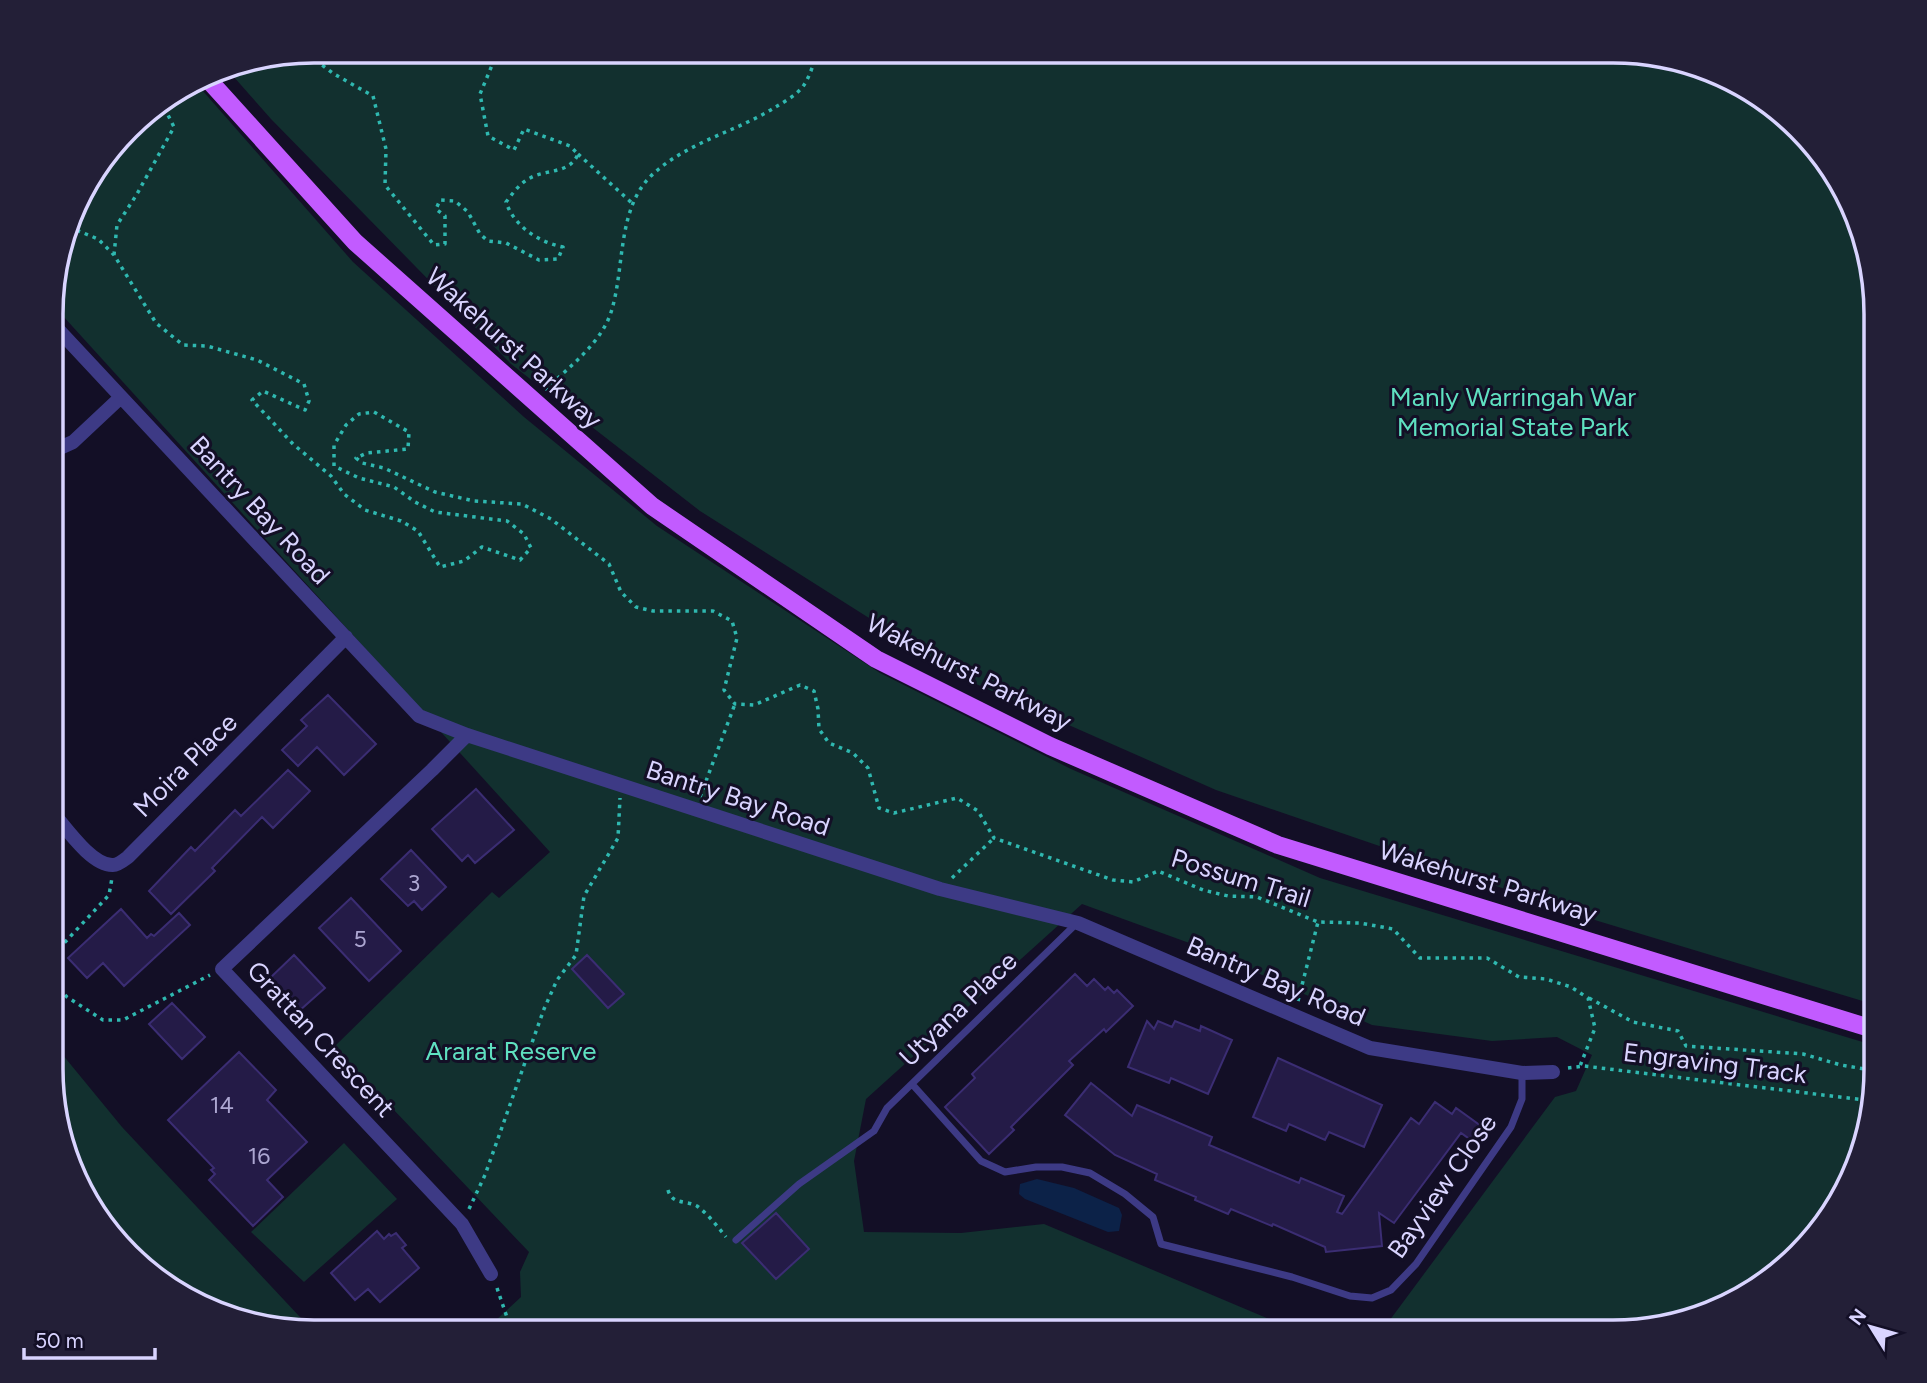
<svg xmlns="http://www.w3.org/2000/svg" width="1927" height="1383" viewBox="0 0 1927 1383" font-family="Figtree,sans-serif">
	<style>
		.green { fill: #12302f }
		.water { fill: #0c2248 }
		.building { fill: #241b47; stroke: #3b2d73; stroke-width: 2 }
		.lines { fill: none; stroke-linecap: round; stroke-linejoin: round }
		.path { stroke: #2fb8b0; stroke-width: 3.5; stroke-dasharray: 3.5 5; stroke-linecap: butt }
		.lane { stroke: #3d3a85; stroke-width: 7 }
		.street { stroke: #3d3a85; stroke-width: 14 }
		.primary { stroke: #c25bff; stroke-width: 18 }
		.labels { text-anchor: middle; stroke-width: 6; stroke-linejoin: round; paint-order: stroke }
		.number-label { font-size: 23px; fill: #aca6d1 }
		.street-label { font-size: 26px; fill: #d9d4ff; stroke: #130f26 }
		.park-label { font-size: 26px; fill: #5fe0c0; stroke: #130f26 }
		.rim { fill: none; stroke: #d9d4ff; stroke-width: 3.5 }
	</style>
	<rect width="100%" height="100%" fill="#130f26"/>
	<path class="green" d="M314 51H1629L1713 71 1773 105 1849 197 1876 298V1005L1598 921 1216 790 967 680 700 511 511 364 271 119 226 68Z
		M195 82 353 262 524 417 657 526 880 673 1071 769 1320 878 1876 1046V1085L1862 1154 1822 1229 1730 1305 1613 1332H1381L1555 1097 1576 1091 1592 1055 1557 1037 1492 1041 1372 1025 1203 948 1082 904 866 1099 854 1161 864 1232 961 1233 1044 1224 1300 1332H483L521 1297 520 1272 529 1252 334 1047 492 892 499 898 550 852 53 305V280L78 197 140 116Z
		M53 1043 122 1127 314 1332H298L229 1318 154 1278 86 1200 53 1103Z
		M344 1143 397 1199 304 1282 251 1232Z"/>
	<path class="water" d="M1037 1179 1074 1188 1119 1208 1122 1215 1119 1231 1108 1232 1025 1199 1019 1194 1020 1184Z"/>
	<path class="building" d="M328 695 376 744 344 775 317 747 298 766 282 750 307 726 301 720Z
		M288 770 310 791 273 828 262 817 212 868 215 871 171 914 149 891 191 847 195 851 235 810 241 816Z
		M476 789 514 830 475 863 468 855 462 861 432 829Z
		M411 850 446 887 422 910 414 901 408 906 381 879Z
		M351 898 401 951 369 981 319 928Z
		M121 909 147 938 151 934 154 936 179 913 190 925 124 986 103 963 87 978 68 958Z
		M294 955 325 988 299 1011 269 979Z
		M587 955 624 994 608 1008 572 969Z
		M1075 974 1087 986 1094 979 1105 990 1108 987 1114 993 1117 990 1133 1006 1106 1032 1104 1029 1069 1061 1073 1065 1011 1127 1014 1130 989 1154 945 1107 975 1078 972 1074Z
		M172 1003 205 1037 182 1059 149 1024Z
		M1147 1021 1154 1029 1158 1021 1172 1027 1175 1021 1200 1031 1201 1026 1232 1040 1208 1094 1171 1078 1169 1083 1128 1067Z
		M239 1052 276 1090 267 1100 307 1142 267 1180 283 1197 253 1226 209 1180 215 1174 211 1170 214 1168 168 1120Z
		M1278 1058 1382 1105 1364 1147 1329 1132 1325 1140 1289 1124 1286 1131 1253 1117Z
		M1091 1083 1132 1116 1137 1105 1212 1137 1209 1145 1299 1183 1301 1178 1344 1196 1337 1212 1342 1214 1411 1118 1419 1124 1435 1102 1452 1114 1456 1108 1481 1126 1471 1140 1461 1133 1394 1223 1379 1213 1382 1246 1326 1252 1325 1247 1273 1224 1272 1226 1231 1209 1228 1214 1195 1200 1196 1197 1155 1180 1157 1174 1115 1155 1065 1115Z
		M776 1213 809 1249 776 1279 742 1243Z
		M377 1231 384 1239 389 1234 391 1236 396 1233 406 1245 402 1248 419 1268 380 1302 368 1289 355 1300 331 1273Z"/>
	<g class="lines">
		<path class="path" d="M300 54 310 56 334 74 373 96 386 149 385 185 434 245 445 244V216L436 209 440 200 455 201 468 212 480 234 488 241 506 243 539 260 558 259 563 247C538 242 514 226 506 202 513 193 520 183 530 178 546 169 570 174 578 154L570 146 524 129 514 150 488 136 480 94 498 51
			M578 154 633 204
			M69 227 98 239 114 255 156 323 183 345 207 346 257 360 304 384 309 401 305 410 263 391 252 400 293 444 331 476 344 494 365 510 401 521 418 531 440 567 464 561 482 547 520 560 531 548 524 534 507 521 435 512 415 502 394 487 359 478 334 466V445L346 425 359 414 374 412 409 432 408 449 367 453 356 458 362 463 384 468 435 492 474 501 522 504 551 519 609 564 621 592 636 607 653 611H713L732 621 737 638 724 690 735 704 754 705 800 685 814 691 818 709 819 729 829 743 853 753 868 768 879 808 894 813 957 798 978 811 994 838 1113 880 1133 882 1158 871 1203 890 1228 896 1257 897 1318 922 1360 923 1393 929 1420 958H1487L1519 977 1546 979 1571 987 1588 998 1595 1028 1580 1066
			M114 255 117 225 137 194 174 127 166 111 142 119 140 117
			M545 390C570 366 603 342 612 309 625 265 617 207 653 174 688 142 735 132 774 108 784 102 797 95 804 85 810 76 814 62 818 51
			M700 797 735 704
			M952 878 994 838
			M53 955 109 895 112 878
			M53 983 67 997 103 1020H123L210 975
			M1589 998 1633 1022 1678 1031 1686 1046 1803 1054 1841 1065 1876 1071
			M1298 1001 1318 922
			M1568 1068 1584 1066 1873 1101
			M668 1190C672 1205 686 1200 697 1206 708 1214 717 1226 726 1237
			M469 1209 485 1175 544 1009 557 980 576 955 584 896 618 838 620 798
			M497 1288 512 1332"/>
		<path class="lane" d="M912 1084 981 1161 1005 1172 1036 1167H1062L1090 1173 1125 1194 1153 1217 1161 1244 1292 1277 1350 1296 1372 1298 1391 1290 1416 1264 1511 1127 1522 1099V1073
			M736 1240 799 1184 874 1131 887 1108 1077 923"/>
		<path class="street" d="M53 324 419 716 467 735 940 889 1078 923 1370 1048 1522 1073 1553 1072
			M53 451 73 442 121 397
			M467 735 432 770 222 969 462 1224 491 1274
			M53 813C66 828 92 866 113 865 118 865 124 860 128 857L346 637"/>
		<path class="primary" d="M205 76 355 242 652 506 876 659 1050 746 1278 845 1876 1030"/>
	</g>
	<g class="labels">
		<g class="number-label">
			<text x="414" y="891">3</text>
			<text x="360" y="947">5</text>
			<text x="222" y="1113">14</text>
			<text x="259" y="1164">16</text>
		</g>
		<g class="street-label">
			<text transform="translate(514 348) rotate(42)" y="9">Wakehurst Parkway</text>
			<text transform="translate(260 510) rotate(47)" y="9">Bantry Bay Road</text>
			<text transform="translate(969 672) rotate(27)" y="9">Wakehurst Parkway</text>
			<text transform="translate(185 765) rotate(-45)" y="9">Moira Place</text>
			<text transform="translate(738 798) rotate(18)" y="9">Bantry Bay Road</text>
			<text transform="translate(1241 878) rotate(17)" y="9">Possum Trail</text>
			<text transform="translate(1488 882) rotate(17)" y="9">Wakehurst Parkway</text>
			<text transform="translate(1276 981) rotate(23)" y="9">Bantry Bay Road</text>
			<text transform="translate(958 1009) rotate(-44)" y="9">Utyana Place</text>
			<text transform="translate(321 1039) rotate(47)" y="9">Grattan Crescent</text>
			<text transform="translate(1715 1063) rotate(7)" y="9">Engraving Track</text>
			<text transform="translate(1442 1186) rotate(-55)" y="9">Bayview Close</text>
		</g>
		<g class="park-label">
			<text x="1513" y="406">Manly Warringah War<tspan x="1513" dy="30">Memorial State Park</tspan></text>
			<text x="511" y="1060">Ararat Reserve</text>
		</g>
	</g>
	<path d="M0 0H1927V1383H0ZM314 63H1613A251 251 0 0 1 1864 314V1069A251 251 0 0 1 1613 1320H314A251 251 0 0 1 63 1069V314A251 251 0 0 1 314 63Z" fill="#231f37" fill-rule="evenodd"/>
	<path class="rim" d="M314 63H1613A251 251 0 0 1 1864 314V1069A251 251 0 0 1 1613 1320H314A251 251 0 0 1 63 1069V314A251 251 0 0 1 314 63Z"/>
	<g transform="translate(1871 1327) rotate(307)" stroke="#130f26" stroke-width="5" paint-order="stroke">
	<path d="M0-5L12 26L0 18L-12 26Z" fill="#d9d4ff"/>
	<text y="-10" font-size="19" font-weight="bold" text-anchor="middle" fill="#d9d4ff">N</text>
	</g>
	<path d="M24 1348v10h131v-10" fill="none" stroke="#d9d4ff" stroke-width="3.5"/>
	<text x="35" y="1348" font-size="21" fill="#d9d4ff" stroke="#130f26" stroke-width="5" paint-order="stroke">50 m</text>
</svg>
